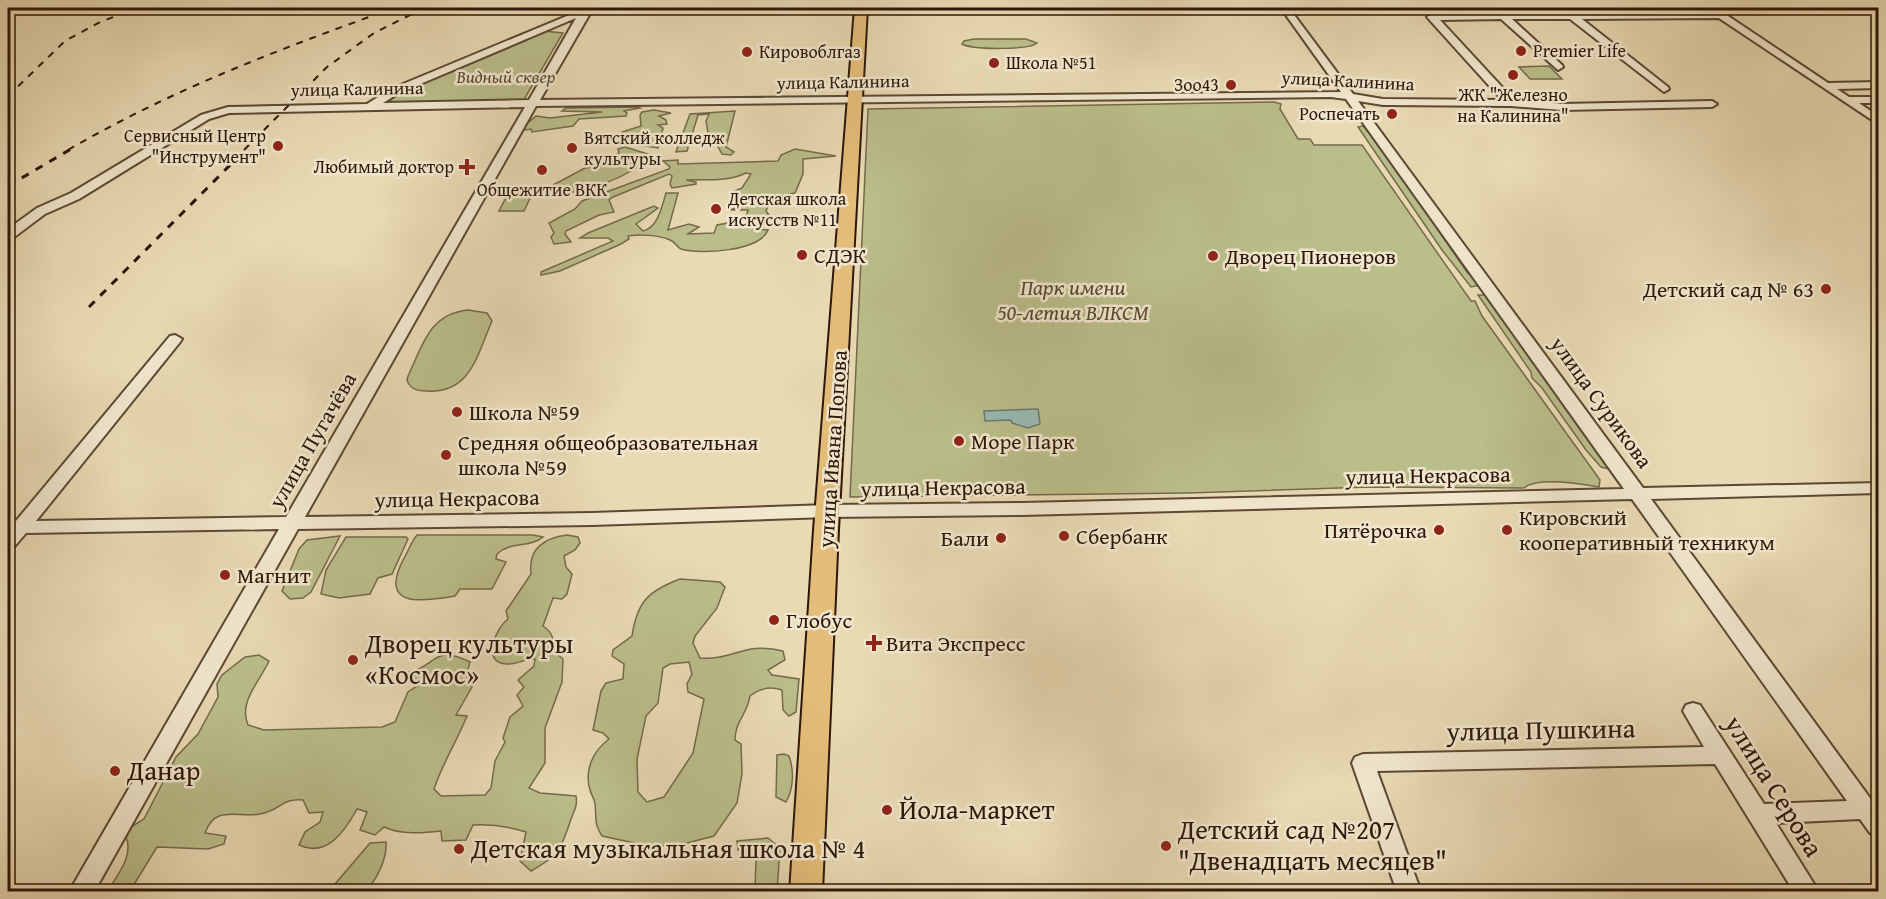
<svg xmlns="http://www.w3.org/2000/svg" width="1886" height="899" viewBox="0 0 1886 899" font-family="'Gentium Book Plus',serif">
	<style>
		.green { fill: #babe8b; stroke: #746a4a; stroke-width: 1.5; fill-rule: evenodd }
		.water { fill: #99bab3; stroke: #6e796f; stroke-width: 1.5 }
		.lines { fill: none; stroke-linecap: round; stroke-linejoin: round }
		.minor-casing { stroke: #5c4834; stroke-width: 4 }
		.major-casing { stroke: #2d1709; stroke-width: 4 }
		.minor { fill: #f1e7ce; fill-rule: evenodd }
		.major { fill: #e4bd7a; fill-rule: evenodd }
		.rail-far1 { stroke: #2d1709; stroke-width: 2; stroke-dasharray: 7 7; stroke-linecap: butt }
		.rail { stroke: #2d1709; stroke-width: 3; stroke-dasharray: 8 8; stroke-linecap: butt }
		.poi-dot { fill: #8f2418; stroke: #f1e7ce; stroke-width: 2 }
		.labels { text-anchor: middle; stroke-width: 5; stroke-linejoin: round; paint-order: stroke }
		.far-poi-label { font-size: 18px; fill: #2d1709; stroke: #f1e7ce; text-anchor: start }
		.far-park-label { font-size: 18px; font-style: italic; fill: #574930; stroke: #f1e7ce }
		.far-street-label { font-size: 18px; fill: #2d1709; stroke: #f1e7ce }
		.poi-label { font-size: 22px; fill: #2d1709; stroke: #f1e7ce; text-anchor: start }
		.park-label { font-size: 22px; font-style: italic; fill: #574930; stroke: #f1e7ce }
		.street-label { font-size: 22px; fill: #2d1709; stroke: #f1e7ce }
		.near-poi-label { font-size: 27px; fill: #2d1709; stroke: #f1e7ce; text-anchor: start }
		.near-street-label { font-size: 27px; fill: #2d1709; stroke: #f1e7ce }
	</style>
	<rect width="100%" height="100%" fill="#e9dab4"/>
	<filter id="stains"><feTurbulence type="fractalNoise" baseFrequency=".00333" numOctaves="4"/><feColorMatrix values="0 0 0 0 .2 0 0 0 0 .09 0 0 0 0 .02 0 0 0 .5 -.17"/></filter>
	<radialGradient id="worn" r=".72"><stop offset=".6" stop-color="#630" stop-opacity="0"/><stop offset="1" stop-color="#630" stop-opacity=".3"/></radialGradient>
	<path class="green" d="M543 31 563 33 522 103H382L391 97Z
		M974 39H1026L1037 43C1030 50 972 50 962 44L964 41Z
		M1549 66 1562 79H1530L1519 67Z
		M1274 102 1281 104 1280 109 1298 139H1310L1314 145H1362L1471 301H1475L1482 316 1600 480 1599 487C1582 484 1537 477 1524 488L1369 487 1188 493 850 497 868 109Z
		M637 107 640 108 624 111 627 113 626 116 579 119 573 126 532 132 531 129 526 130 523 127 536 116 550 118 602 112 562 111 566 108Z
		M654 110 671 113 659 116 666 120 667 124 658 125 663 128 658 148 621 142 622 132 641 126 640 115 642 112Z
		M735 111 726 147 734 152 731 155 722 154 717 145 703 139 708 133 706 121 709 114 698 115 687 151 676 152 690 114Z
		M1363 126 1379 144 1467 272 1480 285 1471 287 1442 250 1358 127Z
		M625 147 658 157 660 161C654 162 646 161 641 165 623 177 572 201 552 189L553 185 585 168 616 164 610 158 619 153 618 149Z
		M795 149 836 156 803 159V174L795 193 785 195 782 202 769 203 766 211 769 215 757 229 768 230C760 251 700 255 681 249 676 247 676 242 670 240 660 235 640 234 628 236L629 239 621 244 560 271 541 275V272L613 241 608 238H580L588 233 654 206 658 208 636 224 643 231C658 228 662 206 666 193H678L668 230 689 224 699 227 688 234 714 233 717 225 745 220 748 210H730L756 200 757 194C747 193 741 198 731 197L730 193 742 188 751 174 746 173C728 182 707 179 686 180L696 182V184L672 188 670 184 672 176 669 174 613 197 609 200 614 212 599 215 566 231 565 234 571 242 554 244 551 237 554 233 549 223 575 209 582 201 669 169 670 167 663 161 678 160V164L778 161 781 155Z
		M508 194H532L524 211H499Z
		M1478 295H1485L1610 469 1601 467 1586 450 1542 388 1532 378 1531 372Z
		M468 310 487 313 492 321C477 355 471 394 426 391 417 391 410 389 407 380L408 376C423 345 429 314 468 310Z
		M417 535H533L543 537C531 548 510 541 497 554L496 559 506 562 492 589H460L455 596C421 602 379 608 403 560 408 552 411 542 417 535Z
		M567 535 578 537 580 543 575 550 564 556 566 567 572 574 567 594 562 599 553 598 543 626C553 633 554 638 552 650L563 659 562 682 545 728V763L529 788 540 793 576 796C578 807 573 812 570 822 560 852 558 856 531 871L520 861 526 832C510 827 490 824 473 825L466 840 442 841 441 831C424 833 401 835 384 827L375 835 360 830 367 812 357 809C345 831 327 858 299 845L305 832 320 822 323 812 309 813 303 800C281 798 280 811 260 814 238 818 215 804 205 833L226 836 224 844 208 849 157 847 130 891H108C117 875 134 856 126 837L131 827 144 819 176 757 198 734 218 697 217 684 222 675 245 657 259 655 269 661C260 681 238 702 248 725L264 730 382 727 395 722 408 692 420 684 406 681 405 673C437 668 432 643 470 662L467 673 477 678 456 715 467 716C456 743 443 762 434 789L441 796 485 795 491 788 495 761 505 742 503 738 510 717 523 706 517 695 524 687 518 680 534 666 535 659C525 658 516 665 507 664 480 663 496 628 508 619L506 611 531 574C528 549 544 538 567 535Z
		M340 536 311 592 303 598 290 599 282 591 299 549 307 540Z
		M346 537H406L408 539 392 574 378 578 370 594 339 598 321 594 326 570Z
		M680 579 720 582 725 587 717 608 695 636 693 643 700 658C732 661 745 641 783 651L785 660 768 670 772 675 799 679 796 712 789 716 783 710 782 690C770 686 760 688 750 696 747 715 735 721 735 740L741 744 742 774 737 803 714 836 687 843 653 847 602 836C593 821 597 819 595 804 595 799 591 795 590 790 584 770 593 751 609 739L603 733 593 730 601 691 606 683 623 679 624 664 612 656 613 650 632 636C637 602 648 591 680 579ZM689 662 692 674 687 684 688 692 704 699 693 753 664 797 647 802 638 792 637 759 646 716 658 703 663 668 670 664Z
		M784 754 789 756C794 770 794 788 786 802L776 797 777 755Z
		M768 838 780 848 777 891H708L755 890 756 857 738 850 737 841Z
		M386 842C387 858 380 872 371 885L411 891H307L335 884 370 843Z"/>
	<path class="water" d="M1038 409 1040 424 1028 428 1012 423 1011 420 985 421 984 411Z"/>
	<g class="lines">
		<defs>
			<path id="minor" d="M586 8 592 10 540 100 1341 92 1281 8H1289L1353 94 1383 99 1502 100 1427 17 1432 14H1497L1501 11 1506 14 1711 12 1708 8H1716L1828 83 1878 82V88L1837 89 1849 97H1878V103H1859L1878 116V124L1719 18 1582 19 1668 87 1669 89 1664 92 1570 19H1512L1562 65 1563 67 1558 70 1501 19 1440 20 1514 100 1562 104 1712 101 1717 104 1712 107 1562 110 1511 106 1383 105 1358 101 1643 488 1878 483V493L1651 499 1878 809V835L1870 833 1860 819 1776 823 1819 892H1794L1715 764 1377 771 1421 892H1397L1352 763 1355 757 1363 754 1704 747 1683 711 1686 705 1693 703 1700 705 1764 804 1847 801 1632 499 1022 515 828 517 592 525 298 529 94 892H69L279 529 26 533 14 547 8 549V521H16L170 336 175 335 182 339 180 342 36 521 286 517 525 107 229 113 209 119 79 199 45 214 13 238 8 239V229L37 208 71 193 201 115 228 107 367 104 391 89ZM576 18 529 100 383 103 399 93ZM1331 97 1346 99 1624 489 1022 503 828 505 592 513 305 517 536 106Z"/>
			<path id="major" d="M855 8H867L838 530 822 892H790L814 530Z"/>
		</defs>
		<use href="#minor" class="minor-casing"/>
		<use href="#major" class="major-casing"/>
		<use href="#minor" class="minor"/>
		<use href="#major" class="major"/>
		<path class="rail-far1" d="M8 96 65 41 100 22 138 8
			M68 150C173 89 280 49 394 8
			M244 150 327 67 374 33 424 8"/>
		<path class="rail" d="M8 186 71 149
			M89 307 246 149"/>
	</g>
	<g class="poi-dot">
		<circle cx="1521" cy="51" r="6"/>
		<circle cx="747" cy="52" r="6"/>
		<circle cx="994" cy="63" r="6"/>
		<circle cx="1513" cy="75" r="6"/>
		<circle cx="1231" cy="85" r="6"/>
		<circle cx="1392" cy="114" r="6"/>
		<circle cx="278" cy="146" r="6"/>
		<circle cx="572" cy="148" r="6"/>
		<path d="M464 158h6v6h6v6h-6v6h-6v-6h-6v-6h6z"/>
		<circle cx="542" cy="170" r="6"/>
		<circle cx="716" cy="209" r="6"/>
		<circle cx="802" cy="255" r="6"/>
		<circle cx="1213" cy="256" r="6"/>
		<circle cx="1826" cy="289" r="6"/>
		<circle cx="457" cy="412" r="6"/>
		<circle cx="959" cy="441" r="6"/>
		<circle cx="446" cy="455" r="6"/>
		<circle cx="1439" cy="530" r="6"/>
		<circle cx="1507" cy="530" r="6"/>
		<circle cx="1064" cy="536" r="6"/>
		<circle cx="1001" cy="538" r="6"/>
		<circle cx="225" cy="575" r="6"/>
		<circle cx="774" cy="620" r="6"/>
		<path d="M871 634h6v6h6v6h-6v6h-6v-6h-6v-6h6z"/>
		<circle cx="353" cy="660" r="6"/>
		<circle cx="115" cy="771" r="6"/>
		<circle cx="887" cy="810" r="6"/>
		<circle cx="1166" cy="846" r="6"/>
		<circle cx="459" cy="849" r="6"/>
	</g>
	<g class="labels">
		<g class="far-poi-label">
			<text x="1533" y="57">Premier Life</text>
			<text x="759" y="58">Кировоблгаз</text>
			<text x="1006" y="69">Школа №51</text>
			<text x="1219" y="91" text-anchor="end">Зоо43</text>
			<text x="1513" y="101" text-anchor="middle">ЖК "Железно<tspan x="1513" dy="21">на Калинина"</tspan></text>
			<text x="1380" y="120" text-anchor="end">Роспечать</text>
			<text x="266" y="142" text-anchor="end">Сервисный Центр<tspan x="266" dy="21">"Инструмент"</tspan></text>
			<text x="584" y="144">Вятский колледж<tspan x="584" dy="21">культуры</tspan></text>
			<text x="454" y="173" text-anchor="end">Любимый доктор</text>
			<text x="542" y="196" text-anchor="middle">Общежитие ВКК</text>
			<text x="728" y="205">Детская школа<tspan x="728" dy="21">искусств №11</tspan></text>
		</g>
		<g class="far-park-label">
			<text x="506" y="83">Видный сквер</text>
		</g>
		<g class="far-street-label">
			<text transform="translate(1348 81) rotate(3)" y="6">улица Калинина</text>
			<text transform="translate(843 82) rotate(-1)" y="6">улица Калинина</text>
			<text transform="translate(357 89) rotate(-1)" y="6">улица Калинина</text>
		</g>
		<g class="poi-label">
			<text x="814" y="263">СДЭК</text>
			<text x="1225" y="264">Дворец Пионеров</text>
			<text x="1814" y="297" text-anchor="end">Детский сад № 63</text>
			<text x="469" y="420">Школа №59</text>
			<text x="971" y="449">Море Парк</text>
			<text x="458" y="450">Средняя общеобразовательная<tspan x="458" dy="25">школа №59</tspan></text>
			<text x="1519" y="525">Кировский<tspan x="1519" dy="25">кооперативный техникум</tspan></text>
			<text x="1427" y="538" text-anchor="end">Пятёрочка</text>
			<text x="1076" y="544">Сбербанк</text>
			<text x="989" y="546" text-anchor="end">Бали</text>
			<text x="237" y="583">Магнит</text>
			<text x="786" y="628">Глобус</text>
			<text x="886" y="651">Вита Экспресс</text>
		</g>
		<g class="park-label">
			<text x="1073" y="295">Парк имени<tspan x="1073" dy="25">50-летия ВЛКСМ</tspan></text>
		</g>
		<g class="street-label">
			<text transform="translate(1602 402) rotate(54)" y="8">улица Сурикова</text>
			<text transform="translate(312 440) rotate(-60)" y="8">улица Пугачёва</text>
			<text transform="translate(832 449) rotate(-86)" y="8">улица Ивана Попова</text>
			<text transform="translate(1428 475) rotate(-1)" y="8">улица Некрасова</text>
			<text transform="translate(943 487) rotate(-1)" y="8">улица Некрасова</text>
			<text transform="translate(457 498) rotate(-1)" y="8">улица Некрасова</text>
		</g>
		<g class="near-poi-label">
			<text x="365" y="653">Дворец культуры<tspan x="365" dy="31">«Космос»</tspan></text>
			<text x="127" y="780">Данар</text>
			<text x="899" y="819">Йола-маркет</text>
			<text x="1178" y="839">Детский сад №207<tspan x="1178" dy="31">"Двенадцать месяцев"</tspan></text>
			<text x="471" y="858">Детская музыкальная школа № 4</text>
		</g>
		<g class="near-street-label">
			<text transform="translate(1541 730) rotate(-1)" y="9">улица Пушкина</text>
			<text transform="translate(1774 786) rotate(58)" y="9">улица Серова</text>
		</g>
	</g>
	<rect width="1886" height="899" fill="none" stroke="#e9dab4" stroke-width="30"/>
	<rect x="9" y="9" width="1868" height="881" fill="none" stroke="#2d1709" stroke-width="3"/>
	<rect x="15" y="15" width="1856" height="869" fill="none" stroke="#2d1709" stroke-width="1.5"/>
	<rect width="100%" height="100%" filter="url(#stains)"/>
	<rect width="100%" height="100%" fill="url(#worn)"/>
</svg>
